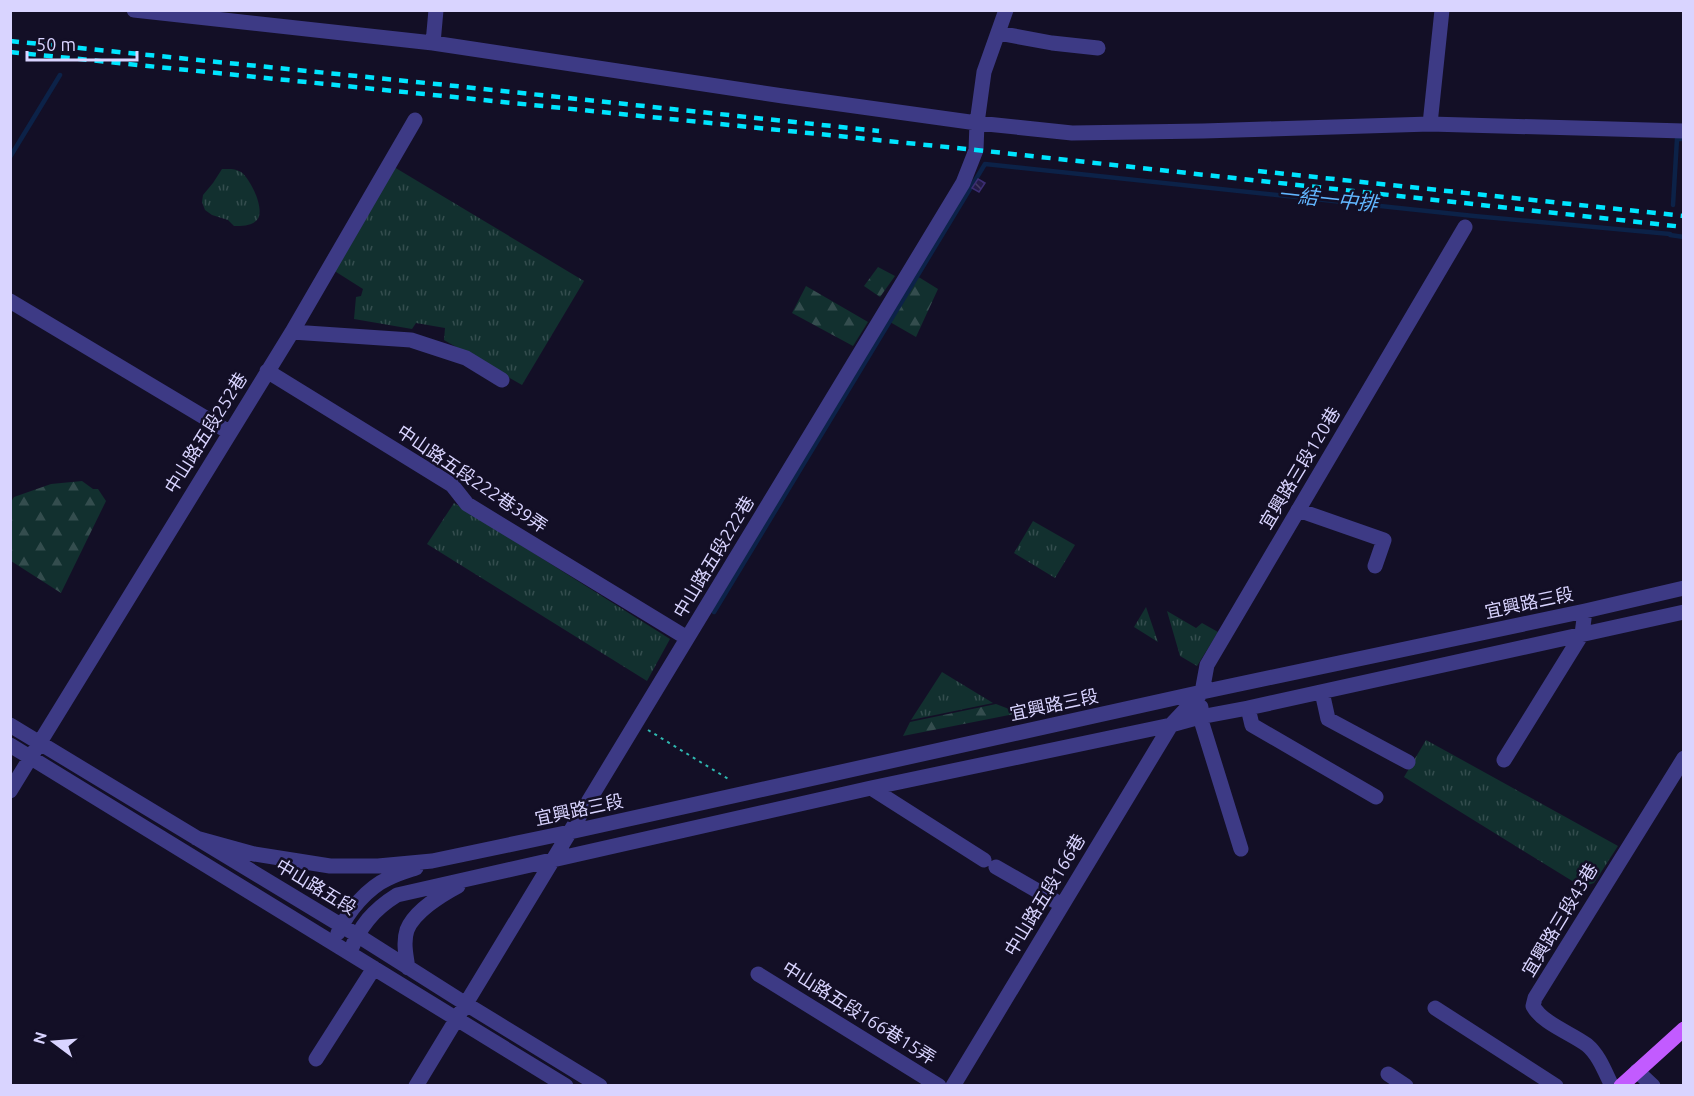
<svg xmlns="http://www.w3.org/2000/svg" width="1694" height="1096" viewBox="0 0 1694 1096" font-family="Ubuntu,'Noto Sans TC',sans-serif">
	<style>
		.grass { fill: url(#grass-tufts) }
		.forest { fill: url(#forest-firs) }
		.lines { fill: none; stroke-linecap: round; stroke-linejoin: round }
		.stream { stroke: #0c2248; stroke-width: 4.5 }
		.building { fill: url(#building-back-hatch); stroke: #3b2d73; stroke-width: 1.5 }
		.path { stroke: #2fb8b0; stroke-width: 2; stroke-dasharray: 3 4.5; stroke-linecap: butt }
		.minor { stroke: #3d3a85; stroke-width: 15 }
		.major { stroke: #c25bff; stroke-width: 15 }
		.rail { stroke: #00e5ff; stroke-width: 4.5; stroke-dasharray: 9 8; stroke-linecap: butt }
		.labels { text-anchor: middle; stroke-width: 5; stroke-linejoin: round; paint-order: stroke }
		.street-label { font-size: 18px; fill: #d9d4ff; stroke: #130f26 }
		.water-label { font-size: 20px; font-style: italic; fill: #62b6ff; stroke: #130f26 }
	</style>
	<defs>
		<pattern id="grass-tufts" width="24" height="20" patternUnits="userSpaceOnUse" patternTransform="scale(1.5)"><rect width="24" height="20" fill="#12302f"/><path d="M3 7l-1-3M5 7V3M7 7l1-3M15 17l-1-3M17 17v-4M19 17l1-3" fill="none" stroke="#344d4e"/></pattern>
		<pattern id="forest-firs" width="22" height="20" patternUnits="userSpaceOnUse" patternTransform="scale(1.5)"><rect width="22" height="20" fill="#12302f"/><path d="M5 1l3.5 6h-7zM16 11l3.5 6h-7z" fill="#344d4e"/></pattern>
		<pattern id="building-back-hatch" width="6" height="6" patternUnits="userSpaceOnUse" patternTransform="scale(1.5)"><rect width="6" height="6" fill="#241b47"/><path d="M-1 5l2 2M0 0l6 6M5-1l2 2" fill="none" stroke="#433b63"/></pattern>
	</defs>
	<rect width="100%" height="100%" fill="#130f26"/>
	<path class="grass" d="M394 167 584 281 522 385 444 340 445 328 416 323 412 329 354 319 356 297 361 296 363 289 333 270Z
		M222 169C227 169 235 168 241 172 250 178 266 210 257 220 251 226 242 226 234 226L228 220 212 215 205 210 202 202 203 195 213 183Z
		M454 503 670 639 647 681 427 544Z
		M1033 521 1075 545 1055 578 1014 553Z
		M1146 607 1158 642 1134 627Z
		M1167 611 1196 628 1202 623 1218 632 1197 666 1180 656Z
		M942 672 993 703 911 720Z
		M1426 740 1618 846 1594 883 1582 887 1404 777Z"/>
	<path class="forest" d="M878 267 895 276 880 297 864 286Z
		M917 276 938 289 916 337 890 322Z
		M806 286 868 322 853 346 792 313Z
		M82 481 93 489H98L106 501 61 593 11 561V502L14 497 51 484Z
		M996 704 1019 713 903 736 910 722Z"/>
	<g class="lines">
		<path class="stream" d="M10 157 60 75
			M1673 205 1677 139H1684
			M1670 235 1684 237
			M714 612 985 164 1474 216 1670 234"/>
	</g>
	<path class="building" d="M978 179 985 183 979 192 972 188Z"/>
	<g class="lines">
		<path class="path" d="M648 730 730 780"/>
		<path class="minor" d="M134 10 433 43 783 96 977 123 1072 133 1203 131 1430 124 1684 131
			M998 33 1052 43 1098 48
			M433 43 436 10
			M1430 124 1442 10
			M10 301 229 432
			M292 332 415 120
			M267 371 452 485 467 504 687 638
			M1298 510 1384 540 1375 566
			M1322 692 1328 719 1408 762
			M1201 707 1200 717 1241 849
			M1248 708 1252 725 1376 797
			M10 725 357 935 466 1004 600 1086
			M10 745 566 1086
			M1504 760 1582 634 1585 611
			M871 788 984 860
			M10 791 292 332 411 340 466 358 502 380
			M196 838 254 854 330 866H378L432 861 570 832 1202 692 1585 611 1684 588
			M996 867 1062 905
			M338 933C348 911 367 888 389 878 397 874 407 871 416 868
			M350 952C360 926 373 910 397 895L871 788 1171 725 1200 717 1248 708 1684 612
			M408 968C406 956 403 942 407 930 414 912 441 895 458 886
			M758 974 939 1086
			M1435 1008 1556 1086
			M316 1059 374 968
			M1637 1071 1653 1086
			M1388 1074 1406 1086
			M416 1086 963 183 976 150 977 123 984 72 1006 10
			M953 1086 1171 725 1202 692 1207 665 1465 227
			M1612 1086C1605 1072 1599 1055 1587 1045 1571 1033 1542 1023 1533 1006L1535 998 1684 758"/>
		<path class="major" d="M1621 1086 1684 1029"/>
		<path class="rail" d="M10 41 446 85 879 131
			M10 52 976 150 1684 227
			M1258 171 1684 216"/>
	</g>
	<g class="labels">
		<g class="street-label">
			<text transform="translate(206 433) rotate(-58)" y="6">中山路五段252巷</text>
			<text transform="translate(1300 468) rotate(-59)" y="6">宜興路三段120巷</text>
			<text transform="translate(472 479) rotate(34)" y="6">中山路五段222巷39弄</text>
			<text transform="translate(714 557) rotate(-59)" y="6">中山路五段222巷</text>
			<text transform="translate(1529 603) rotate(-12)" y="6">宜興路三段</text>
			<text transform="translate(1054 705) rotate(-12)" y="6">宜興路三段</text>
			<text transform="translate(579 810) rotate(-12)" y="6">宜興路三段</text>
			<text transform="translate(316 887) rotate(31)" y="6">中山路五段</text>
			<text transform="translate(1045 895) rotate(-59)" y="6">中山路五段166巷</text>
			<text transform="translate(1560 920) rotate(-59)" y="6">宜興路三段43巷</text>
			<text transform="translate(859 1013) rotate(32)" y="6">中山路五段166巷15弄</text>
		</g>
		<g class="water-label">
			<text transform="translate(1328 199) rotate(6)" y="7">一結一中排</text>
		</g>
	</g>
	<rect width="1694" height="1096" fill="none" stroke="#d9d4ff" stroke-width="24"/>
	<g transform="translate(54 1042) rotate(286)" stroke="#130f26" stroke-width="4.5" paint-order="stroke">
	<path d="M0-4.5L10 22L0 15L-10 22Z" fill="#d9d4ff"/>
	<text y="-9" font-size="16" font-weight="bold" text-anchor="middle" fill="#d9d4ff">N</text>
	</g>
	<path d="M27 51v9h110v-9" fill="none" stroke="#d9d4ff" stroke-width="3"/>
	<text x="36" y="51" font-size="18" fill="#d9d4ff" stroke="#130f26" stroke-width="4.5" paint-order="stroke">50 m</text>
</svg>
